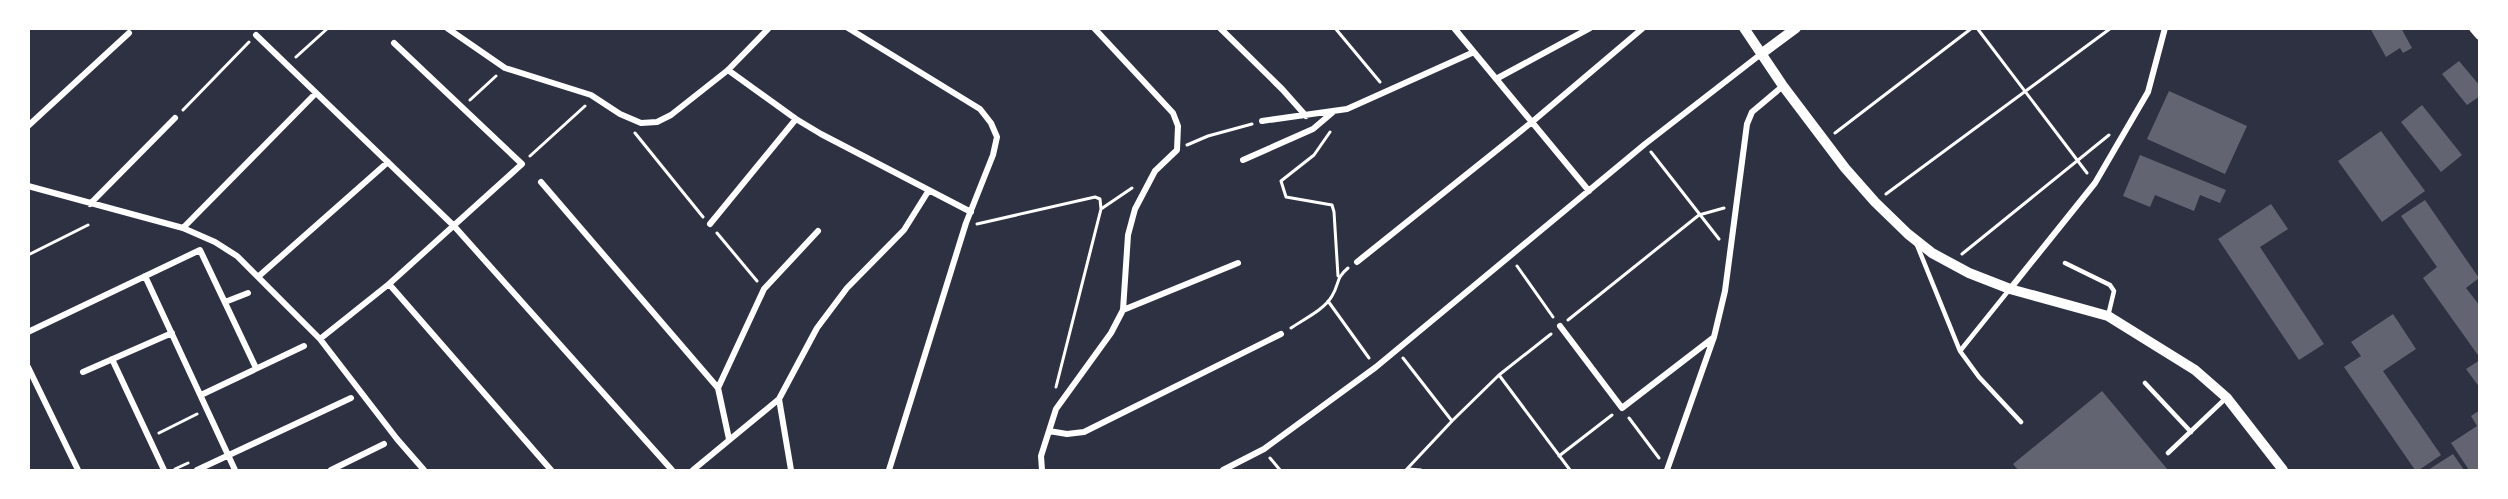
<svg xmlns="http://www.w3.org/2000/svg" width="2508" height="499" viewBox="0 0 2508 499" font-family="Spectral,serif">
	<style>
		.building { fill: #626471 }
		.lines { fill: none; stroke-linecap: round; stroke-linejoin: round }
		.path { stroke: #fff; stroke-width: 3 }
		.service { stroke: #fff; stroke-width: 4.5 }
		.minor { stroke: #fff; stroke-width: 6 }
		.tertiary { stroke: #fff; stroke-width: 10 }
	</style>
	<rect width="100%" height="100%" fill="#2d3142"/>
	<path class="building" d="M2370 28H2401L2412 48 2403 53 2400 48 2386 57Z
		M2459 61 2480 86V96L2467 105 2442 74Z
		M2169 91 2247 126 2225 174 2147 139Z
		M2422 105 2462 155 2441 172 2401 122Z
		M2381 131 2425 191 2382 222 2338 161Z
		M2140 155 2226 190 2220 203 2200 195 2194 211 2155 195 2150 207 2123 196Z
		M2425 200 2479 278 2466 288 2480 306V358L2423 278 2437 267 2401 216Z
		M2271 204 2288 229 2260 247 2324 344 2299 360 2218 239Z
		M2393 314 2416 349 2383 371 2441 455 2419 470H2415L2344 367 2361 356 2351 342Z
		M2480 360V388L2466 369Z
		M2102 391 2168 470H2018L2013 464Z
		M2480 410V470H2469L2451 443 2477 426 2471 416Z
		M2453 454 2464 470H2428Z"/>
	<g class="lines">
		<path class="path" d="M1335 28 1380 82
			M1977 28 2087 173
			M296 57 328 28
			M470 100 496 76
			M183 110 249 42
			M1330 132 1314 155 1281 181 1286 197 1332 205 1334 212 1338 276
			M635 133 703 217
			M1835 133 1972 28
			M1187 145 1208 136 1252 124
			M1651 152 1719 239
			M530 156 585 106
			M1886 194 2111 28
			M1101 209 1132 188
			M977 224 1095 197 1100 199 1101 209 1056 387
			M717 233 757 281
			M1962 254 2109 135
			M28 255 88 225
			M1517 266 1553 317
			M1328 301 1369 358
			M1568 320 1699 215 1724 208
			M1291 328C1304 319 1324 310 1332 296 1340 283 1335 279 1348 268
			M1403 358 1452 421
			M1499 375 1570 470
			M1629 418 1659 458
			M159 433 197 414
			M1559 456 1612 415
			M1270 458 1280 470
			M175 469 188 463
			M1408 469 1421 470
			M1406 470 1452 421 1499 375 1551 334"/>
		<path class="service" d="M1917 245 1960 351 1979 377 2021 422
			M2065 263 2110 285 2114 291 2108 316
			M1960 351 2009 290
			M2145 383 2191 432
			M2168 453 2225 399"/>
		<path class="minor" d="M447 28 505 68 591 95 620 114 641 123 657 122 671 115 728 70 769 28
			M848 28 980 109 991 123 997 137 993 155 966 223 889 470
			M1220 28 1282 89 1306 116
			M1454 28 1589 191
			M256 35 454 226 672 470
			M728 70 796 119 821 134 971 212
			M1496 79 1590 28
			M1262 121 1347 109 1474 52
			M28 126 129 33
			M1243 160 1313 129 1333 112
			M541 182 718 388 729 439
			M28 186 183 228 215 242 237 256 320 339 397 439 424 470
			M90 204 175 118
			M710 224 796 119
			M183 228 315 94
			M1357 262 1532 122 1643 28
			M145 276 235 470
			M259 276 388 162
			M389 284 551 470
			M2010 289 2095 183 2148 92 2165 28
			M225 302 248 293
			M1123 310 1238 263
			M1560 326 1622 408 1713 338
			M28 332 200 250 256 368
			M320 339 389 284 522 164 394 43
			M112 359 164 470
			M28 367 78 470
			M83 372 172 333
			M718 388 764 289 818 231
			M201 395 304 346
			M779 399 791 470
			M1049 431 1067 434 1084 432 1281 334
			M197 470 351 398
			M331 470 384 444
			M693 470 779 399 817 328 847 288 904 230 929 190
			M1042 470 1041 456 1056 409 1111 333 1123 310 1128 235 1135 209 1155 171 1177 150 1178 126 1173 113 1094 28
			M1223 470 1264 449 1376 367 1645 144 1761 54
			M1667 470 1714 337 1725 291 1747 124 1752 112 1783 86"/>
		<path class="tertiary" d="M1744 28 1783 86 1845 168 1875 202 1908 234 1932 253 1969 273 2010 289 2108 316 2195 370 2227 398 2283 470
			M2474 28 2480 35
			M1761 54 1796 28"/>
	</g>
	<rect width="2508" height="499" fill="none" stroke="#ffffff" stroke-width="60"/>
</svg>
